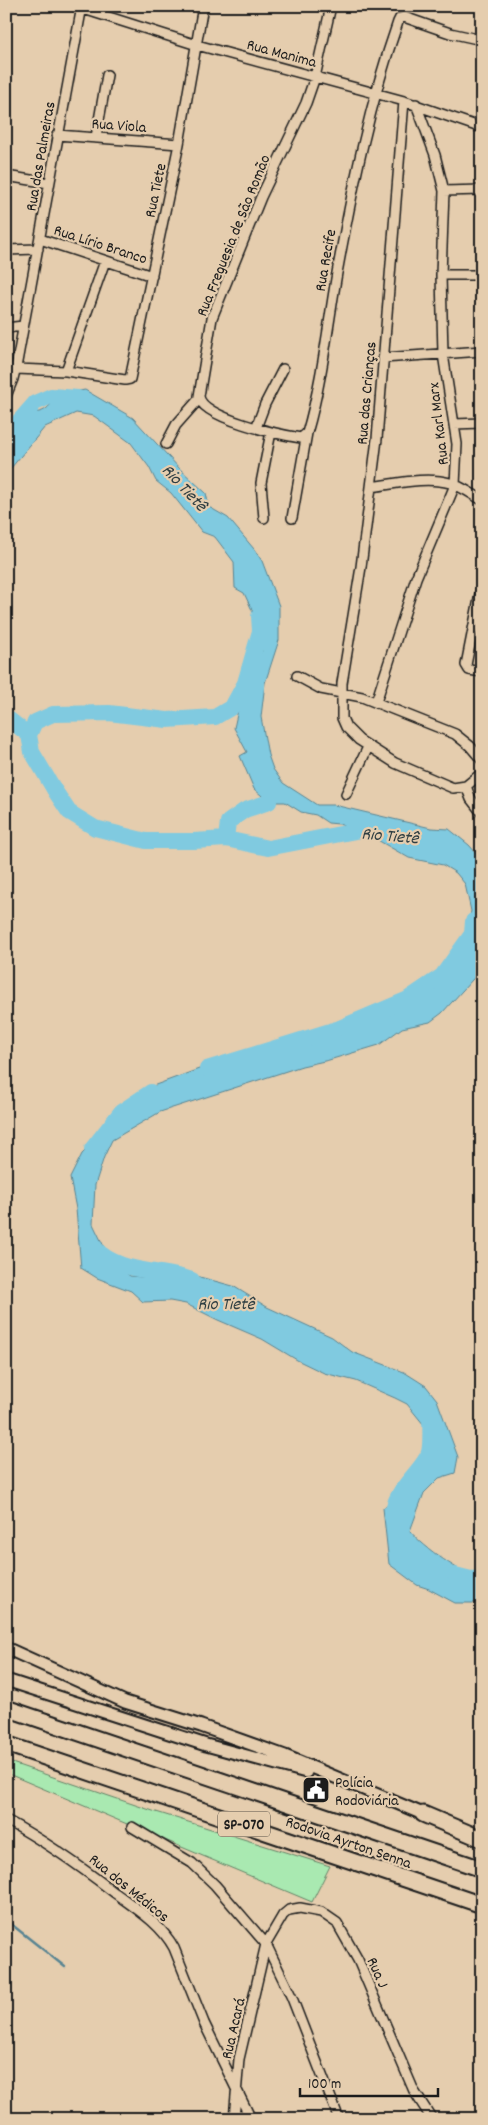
<svg xmlns="http://www.w3.org/2000/svg" width="488" height="2125" viewBox="0 0 488 2125" font-family="Dekko,sans-serif">
	<style>
		.green { fill: #a9e9b1; stroke: #628266 }
		.water { fill: #80cae0; stroke: #588492 }
		.lines { fill: none; stroke-linecap: round; stroke-linejoin: round }
		.stream { stroke: #588492; stroke-width: 2.5 }
		.river { stroke: #80cae0; stroke-width: 16 }
		.street-casing { stroke: #1c1c1c; stroke-width: 12 }
		.secondary-casing { stroke: #1c1c1c; stroke-width: 15 }
		.highway-casing { stroke: #1c1c1c; stroke-width: 19 }
		.street { stroke: #e5cdae; stroke-width: 9 }
		.secondary { stroke: #e5cdae; stroke-width: 11 }
		.highway { stroke: #e5cdae; stroke-width: 15 }
		.labels { text-anchor: middle; stroke-width: 4.5; stroke-linejoin: round; paint-order: stroke }
		.shield { fill: #e5cdae; stroke: #585148; stroke-width: 1 }
		.shield-label { font-size: 15px; font-weight: bold; fill: #1c1c1c }
		.street-label { font-size: 16px; fill: #1c1c1c; stroke: #e5cdae }
		.poi-label { font-size: 16px; fill: #1c1c1c; stroke: #e5cdae; text-anchor: start }
		.water-label { font-size: 18px; font-style: italic; fill: #303f43; stroke: #e5cdae }
	</style>
	<rect width="100%" height="100%" fill="#e5cdae"/>
	<filter id="ink" filterUnits="userSpaceOnUse"><feTurbulence type="fractalNoise" baseFrequency=".02" numOctaves="2"/><feDisplacementMap in="SourceGraphic" scale="10" xChannelSelector="R" yChannelSelector="G"/><feConvolveMatrix kernelMatrix="1 2 1 2 8 2 1 2 1" color-interpolation-filters="sRGB"/></filter>
	<g filter="url(#ink)">
		<path class="green" d="M6 1761 153 1811 330 1866 312 1902 6 1773Z"/>
		<path class="water" d="M85 390 133 418 180 469 206 493 209 507 228 518 254 549 262 561 279 606V640L265 683 261 717 268 755 273 769 283 783 317 805H334L431 828 449 829 469 845 477 854 482 867V969L442 1013 430 1022 402 1028 379 1045 329 1060 302 1066 160 1112 112 1140 104 1157 95 1185 93 1224 112 1263 130 1276 154 1278 185 1273 233 1286 267 1307 332 1337 352 1352 404 1372 426 1386 437 1400 458 1457 455 1473 439 1478 424 1493 410 1531C425 1549 460 1572 482 1581V1603H455L429 1589 417 1585 389 1564 383 1508 405 1490 425 1466 432 1435 407 1404 395 1398 356 1381 324 1373 297 1360 262 1339 218 1320 186 1304 170 1301 143 1302 131 1291 97 1278 81 1268 76 1209 70 1178 82 1154 150 1087 218 1062 239 1064 277 1049 330 1038 427 993 446 982 459 964 466 950 467 930 471 911 465 884 456 873 443 865 409 858 374 838 339 824 328 823 316 815 301 812 285 802H269L254 789 240 756 247 752 234 728 242 692 262 651 252 610 244 593 235 588 234 562 215 537 202 532 171 493 156 481 149 467 131 443 94 416 76 413 45 427 6 474V425L21 412C39 414 48 413 56 395Z"/>
		<g class="lines">
			<path class="stream" d="M6 1920 65 1967"/>
			<path class="river" d="M6 436 35 403 51 396 78 398
				M259 616 260 631 245 683 232 707 215 717 167 720 109 713 53 714 35 722 29 735 32 752 55 791 69 812 95 828 146 841H194L226 839 268 848 366 829 377 831
				M6 717 29 735
				M226 839 228 822 245 810 269 802
				M207 1069 337 1029 408 999 442 976 472 934 473 921
				M92 1149 121 1112 151 1092
				M94 1247C117 1274 161 1269 192 1280
				M392 1517C394 1490 415 1478 427 1457 432 1450 430 1424 430 1414L428 1411
				M455 1575 471 1579 482 1578"/>
			<defs>
				<path id="street" d="M74 6 197 45 404 101 482 128
					M331 6 315 77 306 103 261 197 212 318 199 396C200 418 282 435 301 438L307 433C322 382 328 325 337 273 353 186 369 105 398 22L400 18 404 17 450 33 482 40
					M404 101 377 439 361 567 342 683V718L346 727 359 740 395 763 453 788 466 786
					M57 135 179 144
					M96 137 107 75
					M6 176 49 183
					M444 191 482 190
					M40 239 152 276
					M6 250 38 249
					M441 275H482
					M6 328 23 326
					M383 358 482 351
					M16 369 66 371 105 261
					M66 371 125 380 130 379 179 144 203 6
					M6 396 13 379 17 362 82 6
					M454 424 482 423
					M256 428 265 404 283 369
					M166 444 176 425 199 399
					M371 487C395 484 426 476 450 483 461 486 472 494 482 500
					M264 518 261 483 271 432
					M292 518 307 433
					M482 584 466 665 469 670 482 672
					M297 676 321 689 362 697 455 734 470 746 482 760
					M376 702 416 578 455 485 457 444 443 354 441 275 444 191 435 155 416 104
					M482 773 466 786 471 799 482 813
					M346 794 368 747
					M6 1820C45 1841 80 1866 115 1893 137 1909 161 1924 174 1948L204 2023 251 2119
					M132 1827 192 1863 215 1885 266 1944 292 1998 339 2119
					M6 2111 7 2119
					M234 2119 239 2059 266 1944 283 1915 289 1910 300 1908 321 1912 337 1923 358 1960 414 2091 432 2119"/>
				<path id="secondary" d="M6 1648 125 1702 201 1726 285 1756 423 1814
					M6 1680 206 1745 306 1772"/>
				<path id="highway" d="M6 1708 482 1869
					M6 1744 482 1905
					M423 1814 482 1839"/>
			</defs>
			<use href="#street" class="street-casing"/>
			<use href="#secondary" class="secondary-casing"/>
			<use href="#highway" class="highway-casing"/>
			<use href="#street" class="street"/>
			<use href="#secondary" class="secondary"/>
			<use href="#highway" class="highway"/>
		</g>
	</g>
	<defs>
		<symbol id="civic-square" viewBox="-11 -11 22 22"><rect x="-9" y="-9" width="18" height="18" rx="4" fill="#1c1c1c" stroke="#e5cdae"/><path d="M-.6-6.5H3V-4.5H.6V-3L4-1V1h2V6H-6V1h2V-1L-.6-3ZM-1.2 2.5V6h2.4V2.5Z" fill="#fff"/></symbol>
	</defs>
	<g fill-rule="evenodd">
		<use href="#civic-square" x="300" y="1774" width="32" height="32"/>
	</g>
	<g class="labels">
		<rect class="shield" x="218" y="1811.5" width="52" height="25" rx="4"/>
		<g class="shield-label">
			<text x="244" y="1829">SP-070</text>
		</g>
		<g class="street-label">
			<text transform="translate(282 52) rotate(15)" y="6">Rua Manima</text>
			<text transform="translate(119 124) rotate(4)" y="6">Rua Viola</text>
			<text transform="translate(39 156) rotate(-80)" y="6">Rua das Palmeiras</text>
			<text transform="translate(154 190) rotate(-78)" y="6">Rua Tiete</text>
			<text transform="translate(232 235) rotate(-68)" y="6">Rua Freguesia de São Romão</text>
			<text transform="translate(101 243) rotate(18)" y="6">Rua Lírio Branco</text>
			<text transform="translate(324 260) rotate(-80)" y="6">Rua Recife</text>
			<text transform="translate(365 393) rotate(-85)" y="6">Rua das Crianças</text>
			<text transform="translate(437 424) rotate(-97)" y="6">Rua Karl Marx</text>
			<text transform="translate(349 1841) rotate(19)" y="6">Rodovia Ayrton Senna</text>
			<text transform="translate(130 1887) rotate(39)" y="6">Rua dos Médicos</text>
			<text transform="translate(379 1972) rotate(66)" y="6">Rua J</text>
			<text transform="translate(232 2028) rotate(-77)" y="6">Rua Acará</text>
		</g>
		<g class="poi-label">
			<text x="335" y="1787">Polícia<tspan x="335" dy="18">Rodoviária</tspan></text>
		</g>
		<g class="water-label">
			<text transform="translate(185 487) rotate(47)" y="6">Rio Tietê</text>
			<text transform="translate(390 835) rotate(5)" y="6">Rio Tietê</text>
			<text x="226" y="1309">Rio Tietê</text>
		</g>
	</g>
	<rect width="488" height="2125" fill="none" stroke="#e5cdae" stroke-width="25"/>
	<rect x="12" y="12" width="463" height="2100" fill="none" stroke="#1c1c1c" stroke-width="2" filter="url(#ink)"/>
	<path d="M300 2088v8h138v-8" fill="none" stroke="#1c1c1c" stroke-width="2.5"/>
	<text x="308" y="2088" font-size="15" fill="#1c1c1c" stroke="#e5cdae" stroke-width="4" paint-order="stroke">100 m</text>
</svg>
